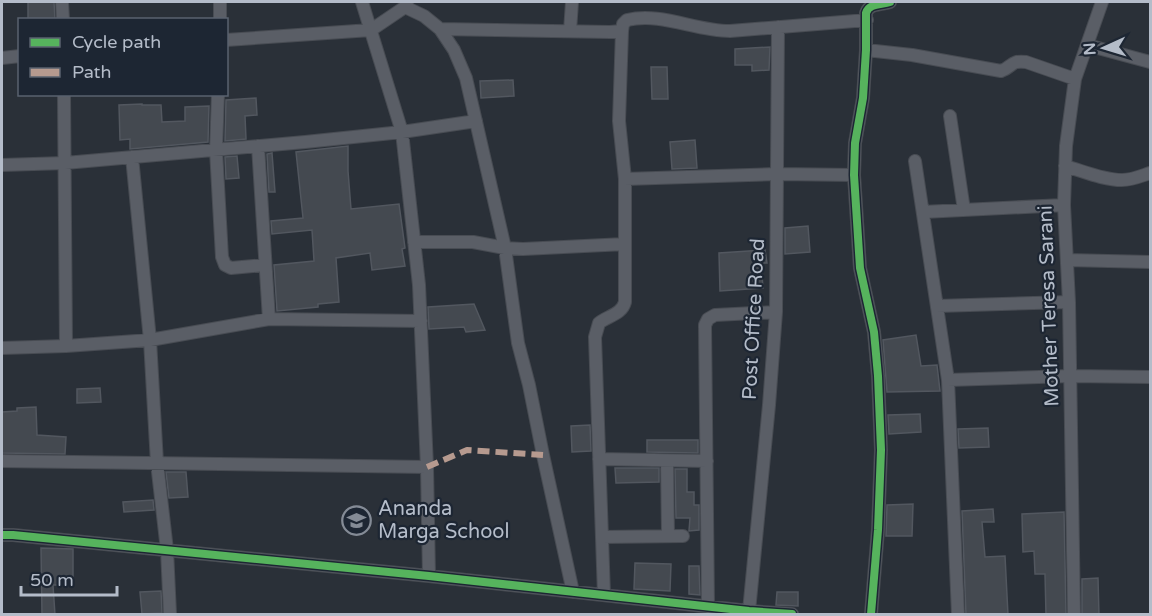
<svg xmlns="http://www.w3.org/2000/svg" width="1152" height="616" viewBox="0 0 1152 616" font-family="'Varela Round',sans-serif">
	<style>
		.building { fill: #444950; stroke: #52575f; stroke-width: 1.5 }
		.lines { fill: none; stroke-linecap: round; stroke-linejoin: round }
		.street-casing { stroke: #484c53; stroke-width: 14 }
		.street { stroke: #5a5e66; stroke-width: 12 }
		.quiet { stroke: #b69a8f; stroke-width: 6; stroke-dasharray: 12 6; stroke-linecap: butt }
		.cycleway-casing { stroke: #1d2633; stroke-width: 11 }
		.cycleway { stroke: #56b35d; stroke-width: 8 }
		.labels { text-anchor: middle; stroke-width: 4.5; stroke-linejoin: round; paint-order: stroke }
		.street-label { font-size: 20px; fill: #b4bcc9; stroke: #1d2633 }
		.poi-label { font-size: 20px; fill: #b4bcc9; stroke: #1d2633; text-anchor: start }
	</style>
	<rect width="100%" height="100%" fill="#2a3038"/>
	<path class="building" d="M28 2H54L55 20H28Z
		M770 47 769 70 752 71V65H735V49Z
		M651 67H667L668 99H652Z
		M513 80 514 96 481 98 480 81Z
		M256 98 257 115 245 116 246 139 225 141 226 100Z
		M142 104V105H161L162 122 185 121V107L209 106 208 142 130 149V139L120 140 119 105Z
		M695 140 697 168 672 169 670 142Z
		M348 146V171L351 209 399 204 405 248 402 249 405 266 372 270 370 253 336 258 339 302 318 304V307L277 311 274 265 314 261 312 230 272 234 271 221 303 218 296 152Z
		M272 153 275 192H269L267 154Z
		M237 156 239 178 226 179 225 157Z
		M808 226 810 252 785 254V228Z
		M765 250 767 263H761L763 288 720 291 719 253Z
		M474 304 485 330 466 332 464 327 429 329 428 307Z
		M916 335 921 366 937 365 940 391 887 392 883 340Z
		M100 388 101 402 77 403V389Z
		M36 407 37 435 66 437 65 454 2 453V412L17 411V408Z
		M920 414 921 432 889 434 888 415Z
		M590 425 591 451 572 452 571 426Z
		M988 428 989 447 959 448 958 429Z
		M647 440H698V453L647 452Z
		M615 468H659V482L616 483Z
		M675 469H687V492H694V505H699V530L689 531 690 518H676Z
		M166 472H186L188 497 169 498Z
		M153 500 154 510 124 512 123 502Z
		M913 504 912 536H886L887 505Z
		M993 509 994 522H982L985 557 1005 556 1008 615H966L962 511Z
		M1064 512 1066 615H1046L1045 574H1035L1034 551 1023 552 1022 514Z
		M41 548 73 549V585H53L55 615H42Z
		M635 563 671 564 670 591 634 589Z
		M689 566H699L700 595 689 594Z
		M1098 578 1099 615H1082V579Z
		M161 591 162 613 142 614 140 592Z
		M777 592H798V606L776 605Z"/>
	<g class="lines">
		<defs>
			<path id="street" d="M62 2 63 20
				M362 2 402 132 419 285 427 467 429 576
				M405 7 424 16 440 29 610 32 622 31 623 24 627 20C662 12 695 31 730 31L867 20
				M220 20V2
				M440 29 454 50 466 78 505 248 518 343 529 385 543 455 573 592
				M570 31 572 2
				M226 40 371 30 405 7 407 2
				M1087 45 1150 62
				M866 50 912 55 1001 71C1013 67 1010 60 1026 62L1075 79
				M2 58 20 56
				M64 94 66 346
				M218 94 216 150 222 257 225 265 231 268 265 265
				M950 116 964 210
				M258 146 269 319
				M132 157 150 340 157 463 167 550 170 614
				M915 161 948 380 958 614
				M2 165 65 163 305 142 402 132 476 121
				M1065 166C1083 171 1103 180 1122 180 1132 180 1141 176 1150 173
				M625 179 777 174 854 175
				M923 212 1064 205
				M414 242H473L505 248 523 249 625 244
				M1067 260 1150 262
				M937 306 1069 302
				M2 348 66 346 150 340 269 319 421 321
				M948 380 1070 376 1150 377
				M599 459 707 461
				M2 461 427 467
				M667 461 668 536
				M2 535H13L429 576 749 611 792 614
				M602 537 683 536
				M604 595 595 337 599 323C608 316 622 314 625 302V179L619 121 622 31
				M708 607 705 325 708 319 715 315 776 312
				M749 611 769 405 776 312 778 27
				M871 614 878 530 881 450 878 376 874 332 860 268 854 175 855 143 863 98 866 50V13C869 3 881 5 890 2
				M1074 614 1069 302 1064 205 1066 146 1075 79 1102 2"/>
		</defs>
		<use href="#street" class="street-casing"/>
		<use href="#street" class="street"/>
		<path class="quiet" d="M427 467 467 450 543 455"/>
		<defs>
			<path id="cycleway" d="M2 535H13L429 576 749 611 792 614
				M871 614 878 530 881 450 878 376 874 332 860 268 854 175 855 143 863 98 866 50V13C869 3 881 5 890 2"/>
		</defs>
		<use href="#cycleway" class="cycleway-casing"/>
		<use href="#cycleway" class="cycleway"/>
	</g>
	<defs>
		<symbol id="school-ring" viewBox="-11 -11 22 22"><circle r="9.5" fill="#1d2633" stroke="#848b96" stroke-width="1.5"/><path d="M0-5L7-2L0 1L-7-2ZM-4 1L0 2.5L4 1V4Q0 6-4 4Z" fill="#848b96"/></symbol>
	</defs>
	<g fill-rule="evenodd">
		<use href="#school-ring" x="340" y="504" width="33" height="33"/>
	</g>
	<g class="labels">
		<g class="street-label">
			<text transform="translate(1048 306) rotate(-92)" y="7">Mother Teresa Sarani</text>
			<text transform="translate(753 319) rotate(-87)" y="7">Post Office Road</text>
		</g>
		<g class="poi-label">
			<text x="378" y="515">Ananda<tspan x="378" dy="23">Marga School</tspan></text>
		</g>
	</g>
	<rect width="1152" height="616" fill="none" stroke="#b4bcc9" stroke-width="6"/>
	<rect x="18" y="18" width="210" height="78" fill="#1d2633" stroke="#59626f" stroke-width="1.5"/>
	<rect x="30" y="38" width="30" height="9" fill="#56b35d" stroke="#59626f" stroke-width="1.5"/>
	<text x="72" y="48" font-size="18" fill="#b4bcc9">Cycle path</text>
	<rect x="30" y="68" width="30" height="9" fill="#b69a8f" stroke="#59626f" stroke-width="1.5"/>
	<text x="72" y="78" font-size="18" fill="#b4bcc9">Path</text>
	<g transform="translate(1104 48) rotate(266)" stroke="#1d2633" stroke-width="4.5" paint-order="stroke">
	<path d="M0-4.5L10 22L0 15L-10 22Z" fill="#b4bcc9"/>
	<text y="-9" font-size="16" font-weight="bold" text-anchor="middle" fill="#b4bcc9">N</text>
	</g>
	<path d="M21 586v9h96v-9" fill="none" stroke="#b4bcc9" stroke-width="3"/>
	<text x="30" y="586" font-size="18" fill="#b4bcc9" stroke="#1d2633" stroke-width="4.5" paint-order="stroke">50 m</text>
</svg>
